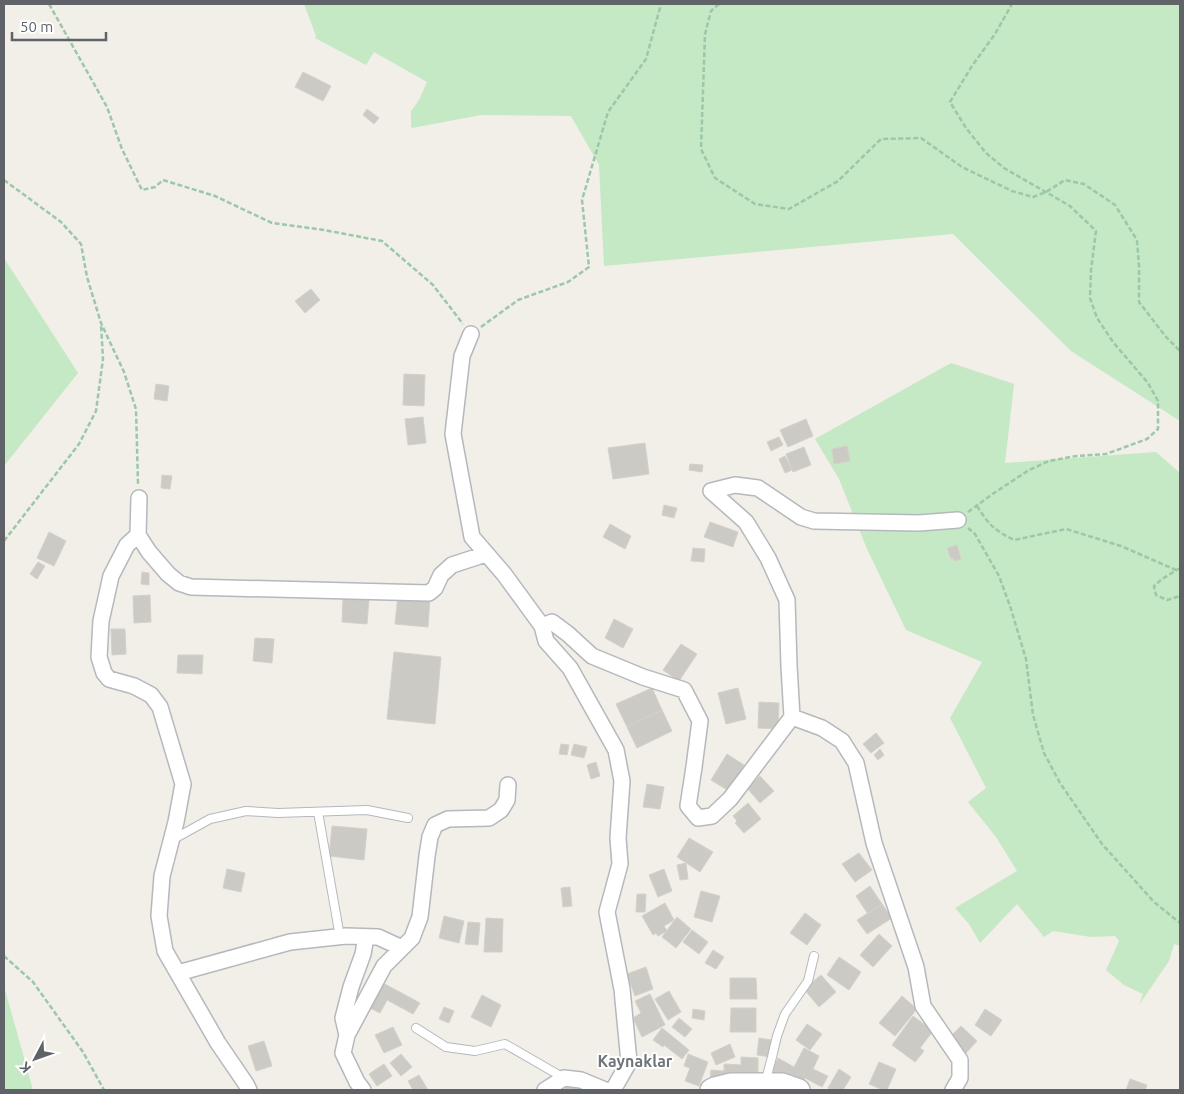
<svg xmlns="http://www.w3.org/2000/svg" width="1184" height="1094" viewBox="0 0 1184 1094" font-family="Ubuntu,sans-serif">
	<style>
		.green { fill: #c5e8c5 }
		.building { fill: #cccac5; stroke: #d6d1c6 }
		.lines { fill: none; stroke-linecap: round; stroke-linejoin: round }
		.lane-casing { stroke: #b5b8bc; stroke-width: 10 }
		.street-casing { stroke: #b5b8bc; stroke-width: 18 }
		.secondary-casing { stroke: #b6babf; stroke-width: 24 }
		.path { stroke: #9cc7a9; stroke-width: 2.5; stroke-dasharray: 5 2.5; stroke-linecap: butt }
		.lane { stroke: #fff; stroke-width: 8 }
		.street { stroke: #fff; stroke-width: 15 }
		.secondary { stroke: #fff; stroke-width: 21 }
		.labels { text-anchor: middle; stroke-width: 4; stroke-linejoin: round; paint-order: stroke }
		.quarter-label { font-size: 16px; font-weight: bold; fill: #70757a; stroke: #fff }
	</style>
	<rect width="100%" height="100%" fill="#f1efe8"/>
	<path class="green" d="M304 4H1180V421L1071 351 953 234 604 266 599 165 571 116 481 115 412 128 411 126V111L419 100 427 82 374 52 366 65 315 38 316 36Z
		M4 258 78 373 4 466Z
		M951 363 1014 384 1005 463 1156 452 1180 473V946L1174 944 1169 961 1139 1005 1143 994 1124 985 1106 970 1119 941 1115 936 1091 937 1053 931 1044 937 1017 904 980 943 969 924 955 908 1017 871 996 837 968 802 986 788 950 718 982 662 906 630 867 549 839 479 815 439Z
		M4 986 33 1090H4Z"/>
	<path class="building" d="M303 72 331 86 323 101 295 87Z
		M367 109 379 118 374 124 363 115Z
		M311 289 320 300 305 313 295 301Z
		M404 374 425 375 424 406 403 405Z
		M156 384 169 386 167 401 154 399Z
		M423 417 426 443 408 445 405 419Z
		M806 419 813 436 788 447 780 430Z
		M779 437 783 445 771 451 767 442Z
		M645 443 649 474 613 479 608 448Z
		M847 446 850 461 834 464 832 449Z
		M804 447 811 465 793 472 786 454Z
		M785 456 792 470 785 473 779 459Z
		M690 464 703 465 702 472 689 470Z
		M162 475 172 476 170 489 161 488Z
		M664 505 677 508 674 518 662 515Z
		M710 522 738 532 733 547 704 537Z
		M610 524 631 536 625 549 603 537Z
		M49 532 66 541 54 566 37 558Z
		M957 545 961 559 954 561 953 558 951 559 947 548Z
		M693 548 705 549 704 562 691 561Z
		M38 562 45 566 37 579 30 574Z
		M142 572 149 573V585L141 584Z
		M150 595 151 622 134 623 133 596Z
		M398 595 430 598 428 627 395 624Z
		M343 597 369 599 367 624 342 622Z
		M614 619 633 629 623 648 605 638Z
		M111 629H125L126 654 112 655Z
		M255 638 274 639 272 663 253 661Z
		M681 644 697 654 679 681 663 670Z
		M394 652 441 657 435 724 387 719Z
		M178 655H203L202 674 177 673Z
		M652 688 662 710 627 727 616 704Z
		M738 688 746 719 726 724 718 693Z
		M759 702 779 703 778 729 758 728Z
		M662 710 672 731 637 748 627 727Z
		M876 733 884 743 871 753 863 744Z
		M561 744 569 745 567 755 559 754Z
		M574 744 587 747 584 758 571 755Z
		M880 749 884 755 878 760 874 755Z
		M727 754 744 765 729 791 711 780Z
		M596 762 600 776 591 779 587 765Z
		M760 776 774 791 760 803 747 788Z
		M647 784 664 787 660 809 643 807Z
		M748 803 761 819 744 833 735 823 737 821 733 816Z
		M332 826 367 829 364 860 329 856Z
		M689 838 713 852 700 872 677 857Z
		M859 853 872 870 855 882 842 864Z
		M686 863 688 879 680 880 677 865Z
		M227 869 245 873 241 892 223 888Z
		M664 869 672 891 658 897 649 875Z
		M870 886 882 904 868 914 856 896Z
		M570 887 572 906 563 907 561 888Z
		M701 891 720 896 712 922 694 917Z
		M637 894H646L645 912H636Z
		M665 903 674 920 664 926 667 931 658 936 656 933 653 935 642 916Z
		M882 904 892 918 867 934 857 920Z
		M805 913 821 925 807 945 790 933Z
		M444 916 464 921 459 943 439 938Z
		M677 917 691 929 676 948 662 937Z
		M486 918 503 919 502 952H484Z
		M468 922 480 923 478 945 465 944Z
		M692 930 708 942 699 954 683 942Z
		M879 934 892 946 873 967 860 955Z
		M713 950 724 957 716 969 705 963Z
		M839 957 861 972 849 990 827 975Z
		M646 967 653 989 635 996 627 974Z
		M821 975 836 992 819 1007 804 989Z
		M730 978H756L757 999H730Z
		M383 983 420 1003 413 1014 387 1000 380 1013 370 1008Z
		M669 991 681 1012 668 1020 655 999Z
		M650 994 665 1025 642 1037 633 1018 641 1013 635 1001Z
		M482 995 501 1005 491 1027 471 1017Z
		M902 996 917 1009 895 1036 879 1023Z
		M444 1007 454 1011 449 1023 439 1019Z
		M731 1008H756V1032H730Z
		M693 1009 705 1011 704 1020 692 1018Z
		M985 1009 1002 1020 991 1036 975 1025Z
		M913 1016 933 1031 920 1048 924 1051 915 1062 892 1045Z
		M679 1018 692 1029 685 1037 672 1027Z
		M807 1024 822 1034 810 1050 796 1040Z
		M961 1026 977 1041 966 1053 949 1038Z
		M393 1027 402 1045 384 1053 375 1035Z
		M662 1028 689 1050 682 1059 664 1045 663 1047 653 1040Z
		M759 1038 772 1040 770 1057 757 1055Z
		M264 1041 272 1066 256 1071 248 1046Z
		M730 1044 735 1057 716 1065 711 1053Z
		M804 1048 819 1056 813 1069 828 1076 822 1087 805 1078 802 1084 770 1074 778 1058 794 1067Z
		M401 1054 412 1067 401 1076 390 1063Z
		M688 1054 708 1062 699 1086 685 1081 690 1068 684 1066Z
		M741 1057 758 1058V1072L763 1073 762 1083 710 1080 711 1070 724 1071V1064L741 1065Z
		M879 1062 896 1069 887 1090H883L869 1084Z
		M384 1064 392 1076 377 1086 369 1074Z
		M839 1069 851 1077 843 1090H831L828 1088Z
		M419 1075 428 1090H413L408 1081Z
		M1130 1079 1147 1085 1145 1090H1126Z
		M569 1083 589 1090H564Z"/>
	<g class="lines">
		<defs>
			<path id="lane" d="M318 812 340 937
				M172 840 210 819 246 811 278 813 367 810 408 818
				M416 1028 446 1047 475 1051 505 1044 564 1078
				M765 1083 772 1057 777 1036 785 1014 808 981 814 956"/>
			<path id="street" d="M471 334 462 356 453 434 472 537 504 574 542 626 546 641 570 668 616 750 622 781 618 838 620 864 607 912 622 989 629 1062 613 1090
				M139 498 138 535 149 552 168 574 179 583 191 587 429 593 435 588 441 575 452 565 486 554
				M138 535 127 545 111 576 101 621 99 657 104 673 109 679 134 686 151 695 160 707 183 784 176 822 162 876 159 916 165 951 218 1043 246 1084 249 1090
				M542 626 552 622 568 634 592 656 643 677 684 690 700 721 694 767 688 806 698 818 712 816 730 799 792 717 789 666 787 600 768 558 746 522 711 491 735 485 758 488 801 517 814 521 919 523 958 520
				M792 717 822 728 842 741 856 763 874 843 916 967 923 1006 960 1060V1078L953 1090
				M178 973 290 942 346 936 378 937 402 948
				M347 1035 343 1018 351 987 363 954 366 937
				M363 1090 357 1082 343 1053 347 1035 384 966 412 938 420 917 427 856 430 837 435 825 448 819 489 818 501 810 507 800 508 785
				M545 1090 564 1078 581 1080 605 1090"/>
			<path id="secondary" d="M711 1090 715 1088 731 1084H782L799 1090"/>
		</defs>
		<use href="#lane" class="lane-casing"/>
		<use href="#street" class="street-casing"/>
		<use href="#secondary" class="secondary-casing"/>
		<path class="path" d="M49 4 107 107 122 149 142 190 155 187 163 180 215 196 272 223 324 230 382 241 433 285 463 324
			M719 4 711 11 705 34 701 149 715 178 755 204 789 209 838 181 881 139 921 138 962 167 1012 191 1033 197 1046 192 1065 180 1084 184 1115 205 1137 240 1139 266V302L1166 337 1180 351
			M4 180 61 222 81 244 87 277 101 323 124 372 136 409 138 484
			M481 327 518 300 568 282 589 267 582 200 608 112 646 59 661 4
			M977 506C989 525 994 530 1014 540L1066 529 1121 546 1176 570
			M968 512 994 493 1029 470 1049 461 1076 456 1106 454 1147 439 1158 429V401L1148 383 1113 342 1097 318 1090 298 1091 270 1096 231 1070 206 1004 168 986 153 966 128 950 102 972 66 995 34 1012 4
			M968 528 975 534 999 576 1010 606 1026 659 1033 715 1044 753 1060 783 1102 844 1154 902 1180 923
			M4 541 79 444 96 411 103 359 101 324
			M1180 568 1162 579 1154 586 1156 595 1167 600 1180 596
			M4 956 33 982 83 1052 104 1090"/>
		<use href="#lane" class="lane"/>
		<use href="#street" class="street"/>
		<use href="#secondary" class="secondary"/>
	</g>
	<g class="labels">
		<g class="quarter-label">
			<text x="635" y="1067">Kaynaklar</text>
		</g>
	</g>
	<rect width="1184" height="1094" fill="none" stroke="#5f6368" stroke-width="10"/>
	<g transform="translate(35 1059) rotate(229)" stroke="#ffffff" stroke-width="4" paint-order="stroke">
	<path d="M0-4L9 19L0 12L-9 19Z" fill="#5f6368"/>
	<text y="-8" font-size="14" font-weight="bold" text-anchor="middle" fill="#5f6368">K</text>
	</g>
	<path d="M12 32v8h94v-8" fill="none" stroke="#5f6368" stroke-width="2.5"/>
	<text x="20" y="32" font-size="15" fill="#5f6368" stroke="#ffffff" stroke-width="4" paint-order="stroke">50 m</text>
</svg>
